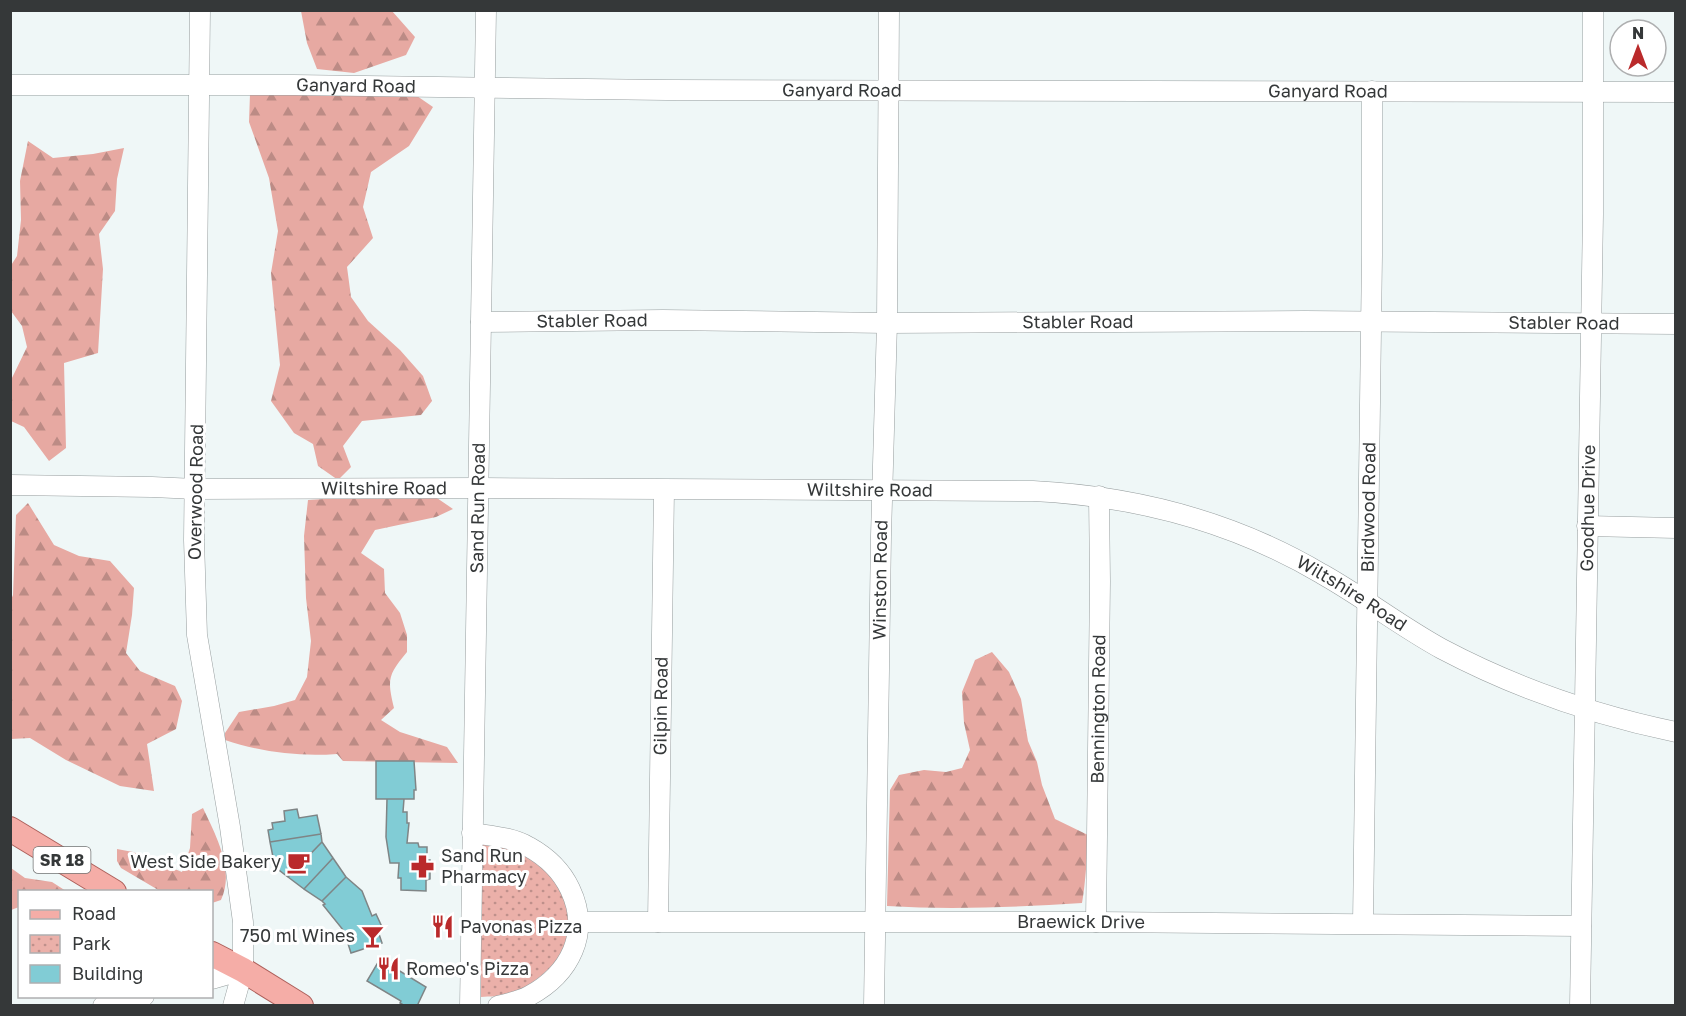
<svg xmlns="http://www.w3.org/2000/svg" width="1686" height="1016" viewBox="0 0 1686 1016" font-family="'Golos Text',sans-serif">
	<style>
		.forest { fill: url(#forest-firs) }
		.park { fill: url(#park-dots) }
		.building { fill: #81ccd5; stroke: #7f8586; stroke-width: 1.5 }
		.lines { fill: none; stroke-linecap: round; stroke-linejoin: round }
		.minor-casing { stroke: #969d9e; stroke-width: 21 }
		.major-casing { stroke: #ad605b; stroke-width: 26 }
		.minor { stroke: #fff; stroke-width: 20 }
		.major { stroke: #f5ada7; stroke-width: 24 }
		.labels { text-anchor: middle; stroke-width: 6; stroke-linejoin: round; paint-order: stroke }
		.shield { fill: #fff; stroke: #727474; stroke-width: 1.5 }
		.shield-label { font-size: 16px; font-weight: bold; fill: #353839 }
		.street-label { font-size: 18px; fill: #353839; stroke: #fff }
		.poi-label { font-size: 18px; fill: #353839; stroke: #fff; text-anchor: start }
	</style>
	<defs>
		<pattern id="forest-firs" width="22" height="20" patternUnits="userSpaceOnUse" patternTransform="scale(1.5)"><rect width="22" height="20" fill="#e7a9a2"/><path d="M5 1l3.5 6h-7zM16 11l3.5 6h-7z" fill="#bc8b85"/></pattern>
		<pattern id="park-dots" width="8" height="8" patternUnits="userSpaceOnUse" patternTransform="scale(1.5)"><rect width="8" height="8" fill="#ebb0a9"/><path d="M2 2h.1M6 6h.1" fill="none" stroke="#bf908b" stroke-width="1.8" stroke-linecap="round"/></pattern>
	</defs>
	<rect width="100%" height="100%" fill="#eff7f7"/>
	<path class="forest" d="M301 11H392L415 37 406 55 354 73 317 69 307 43Z
		M250 94 417 96 433 107 409 146 371 172 363 207 373 238 347 267 351 297 368 321 400 350 423 376 432 401 421 415 362 421 343 446 351 467 338 480 318 466 313 444 294 433 271 401 280 365 271 273 278 231 269 178 249 122Z
		M28 141 53 158 93 154 124 148 117 179 115 211 99 234 103 269 98 353 64 363 66 448 49 461 24 427 11 421V380L27 347 22 326 11 311 10 267 17 256 21 220 20 181Z
		M405 494 434 496 453 509 436 517 375 530 361 553 384 569 385 593 400 613 407 635V652C388 675 387 679 394 708L381 720 400 732 447 747 458 763 343 761 337 754C299 757 261 752 225 740V733L239 712 274 706 295 700 307 677 311 641 306 598 304 536 308 500Z
		M28 503 54 545 79 556 110 561 134 588 132 615 126 653 140 671 175 686 182 701 176 729 147 744 154 791 120 786 66 760 30 738 11 739 10 602 13 595 16 515Z
		M992 652 1009 672 1021 699 1028 741 1037 762 1042 785 1055 819 1090 836C1086 858 1086 880 1082 903 1017 907 952 910 887 906L890 790 899 775 924 770 946 772 962 768 970 750 964 723 962 692 975 660Z
		M203 808C216 836 235 870 221 900L212 903V892L160 891 121 868 117 861V849L133 852 182 872 190 848 192 814Z
		M11 868 25 878 52 882 66 891 20 892 19 907 11 910Z"/>
	<path class="park" d="M481 841C502 845 524 848 541 862 552 870 559 884 565 896 568 904 572 917 572 927 569 956 535 986 509 994 500 997 490 996 481 997Z"/>
	<path class="building" d="M376 761H414L416 790H414V799H376Z
		M387 799H404L403 812H407V823H409L407 843H418L419 847H427V860H430V879L426 880V891L401 890V878H398L399 863H390L386 837Z
		M297 809 299 818 317 815 321 834 270 842 268 830 273 829 272 823 285 821 284 811Z
		M321 834 322 842 288 877 275 867 270 842Z
		M322 842 333 858 304 889 288 877Z
		M333 858 346 877 322 901 304 889Z
		M346 877 362 891 372 916 376 914 382 927 377 928 382 943 351 953 344 931 323 905 325 904 322 901Z
		M380 959 426 987 417 1006H405L400 1003 401 1001 367 981Z"/>
	<g class="lines">
		<defs>
			<g id="minor">
				<path d="M200 10 194 540 197 635 230 827 243 922V970L233 1006"/>
				<path id="s1" d="M10 85H294L666 90 1676 92"/>
				<path id="s2" d="M481 322 663 320 887 323 1305 321 1676 324"/>
				<path id="s3" d="M10 485 152 487 196 489 480 488 1033 491C1135 496 1234 522 1322 574 1363 597 1400 626 1442 649 1516 688 1594 715 1676 732"/>
				<path d="M1587 526 1676 528"/>
				<path d="M472 833C491 836 512 837 529 847 547 857 561 870 570 889 591 933 570 974 529 996 520 1001 509 1003 498 1006"/>
				<path id="s4" d="M580 922H1096L1581 926"/>
				<path id="s5" d="M658 922 664 490"/>
				<path id="s6" d="M1096 922 1100 581 1099 496"/>
				<path id="s7" d="M1363 923 1372 255V91"/>
				<path d="M212 979 243 970"/>
				<path d="M103 1006 144 996"/>
				<path id="s8" d="M470 1006 486 10"/>
				<path id="s9" d="M874 1006 881 536 887 323 889 10"/>
				<path id="s10" d="M1580 1006 1593 214V10"/>
			</g>
			<path id="major" d="M10 829 114 892
				M212 954 243 970 301 1006"/>
		</defs>
		<use href="#minor" class="minor-casing"/>
		<use href="#major" class="major-casing"/>
		<use href="#minor" class="minor"/>
		<use href="#major" class="major"/>
	</g>
	<defs>
		<symbol id="cafe-bare" viewBox="-9 -9 18 18"><path d="M-5.5-4.5H6V0H3Q3 3.5 0 3.5H-2.5Q-5.5 3.5-5.5 0ZM3-3.2v2h1.7v-2ZM-6 4.5H4V6H-6Z" fill="#ba2a2b" stroke="#fff" stroke-width="2.5" paint-order="stroke"/></symbol>
		<symbol id="pharmacy-bare" viewBox="-9 -9 18 18"><path d="M-2-6h4v4h4v4h-4v4h-4v-4h-4v-4h4Z" fill="#ba2a2b" stroke="#fff" stroke-width="2.5" paint-order="stroke"/></symbol>
		<symbol id="restaurant-bare" viewBox="-9 -9 18 18"><path d="M-5-6h1v4h1v-4h1v4h1v-4h1v5L-1.5 .5V6h-2V.5L-5-1ZM5-6V6H3V1.5H1.5Q1.5-4 5-6Z" fill="#ba2a2b" stroke="#fff" stroke-width="2.5" paint-order="stroke"/></symbol>
		<symbol id="bar-bare" viewBox="-9 -9 18 18"><path d="M-6-5H6L.8 .8V4.5H3.5V6h-7V4.5H-.8V.8Z" fill="#ba2a2b" stroke="#fff" stroke-width="2.5" paint-order="stroke"/></symbol>
	</defs>
	<g fill-rule="evenodd">
		<use href="#cafe-bare" x="282" y="846" width="33" height="33"/>
		<use href="#pharmacy-bare" x="406" y="850" width="33" height="33"/>
		<use href="#restaurant-bare" x="426" y="910" width="33" height="33"/>
		<use href="#bar-bare" x="356" y="920" width="33" height="33"/>
		<use href="#restaurant-bare" x="372" y="952" width="33" height="33"/>
	</g>
	<g class="labels">
		<rect class="shield" x="33.5" y="847" width="57" height="26" rx="4.5"/>
		<g class="shield-label">
			<text x="62" y="866">SR 18</text>
		</g>
		<g class="street-label">
			<text dy="6" stroke="none"><textPath href="#s1" startOffset="346">Ganyard Road</textPath></text>
			<text dy="6" stroke="none"><textPath href="#s1" startOffset="832">Ganyard Road</textPath></text>
			<text dy="6" stroke="none"><textPath href="#s1" startOffset="1318">Ganyard Road</textPath></text>
			<text dy="6" stroke="none"><textPath href="#s2" startOffset="111">Stabler Road</textPath></text>
			<text dy="6" stroke="none"><textPath href="#s2" startOffset="597">Stabler Road</textPath></text>
			<text dy="6" stroke="none"><textPath href="#s2" startOffset="1083">Stabler Road</textPath></text>
			<text dy="6" stroke="none"><textPath href="#s3" startOffset="374">Wiltshire Road</textPath></text>
			<text dy="6" stroke="none"><textPath href="#s3" startOffset="860">Wiltshire Road</textPath></text>
			<text transform="translate(196 492) rotate(-89)" y="6">Overwood Road</text>
			<text dy="6" stroke="none"><textPath href="#s7" startOffset="416">Birdwood Road</textPath></text>
			<text dy="6" stroke="none"><textPath href="#s8" startOffset="498">Sand Run Road</textPath></text>
			<text dy="6" stroke="none"><textPath href="#s10" startOffset="498">Goodhue Drive</textPath></text>
			<text dy="6" stroke="none"><textPath href="#s9" startOffset="426">Winston Road</textPath></text>
			<text dy="6" stroke="none"><textPath href="#s3" startOffset="1362">Wiltshire Road</textPath></text>
			<text dy="6" stroke="none"><textPath href="#s5" startOffset="216">Gilpin Road</textPath></text>
			<text dy="6" stroke="none"><textPath href="#s6" startOffset="213">Bennington Road</textPath></text>
			<text dy="6" stroke="none"><textPath href="#s4" startOffset="501">Braewick Drive</textPath></text>
		</g>
		<g class="poi-label">
			<text x="441" y="862">Sand Run<tspan x="441" dy="21">Pharmacy</tspan></text>
			<text x="281" y="868" text-anchor="end">West Side Bakery</text>
			<text x="460" y="933">Pavonas Pizza</text>
			<text x="355" y="942" text-anchor="end">750 ml Wines</text>
			<text x="406" y="975">Romeo's Pizza</text>
		</g>
	</g>
	<rect width="1686" height="1016" fill="none" stroke="#353839" stroke-width="24"/>
	<rect x="18" y="890" width="195" height="108" fill="#ffffff" stroke="#aeafb0" stroke-width="1.5"/>
	<rect x="30" y="910" width="30" height="9" fill="#f5ada7" stroke="#aeafb0" stroke-width="1.5"/>
	<text x="72" y="920" font-size="18" fill="#353839">Road</text>
	<rect x="30" y="935" width="30" height="18" fill="url(#park-dots)" stroke="#aeafb0" stroke-width="1.5"/>
	<text x="72" y="950" font-size="18" fill="#353839">Park</text>
	<rect x="30" y="965" width="30" height="18" fill="#81ccd5" stroke="#aeafb0" stroke-width="1.5"/>
	<text x="72" y="980" font-size="18" fill="#353839">Building</text>
	<g transform="translate(1638 48)"><circle r="28" fill="#ffffff" stroke="#aeafb0" stroke-width="1.5"/>
	<path d="M0-4.5L10 22L0 15L-10 22Z" fill="#ba2a2b"/>
	<text y="-9" font-size="16" font-weight="bold" text-anchor="middle" fill="#353839">N</text>
	</g>
</svg>
